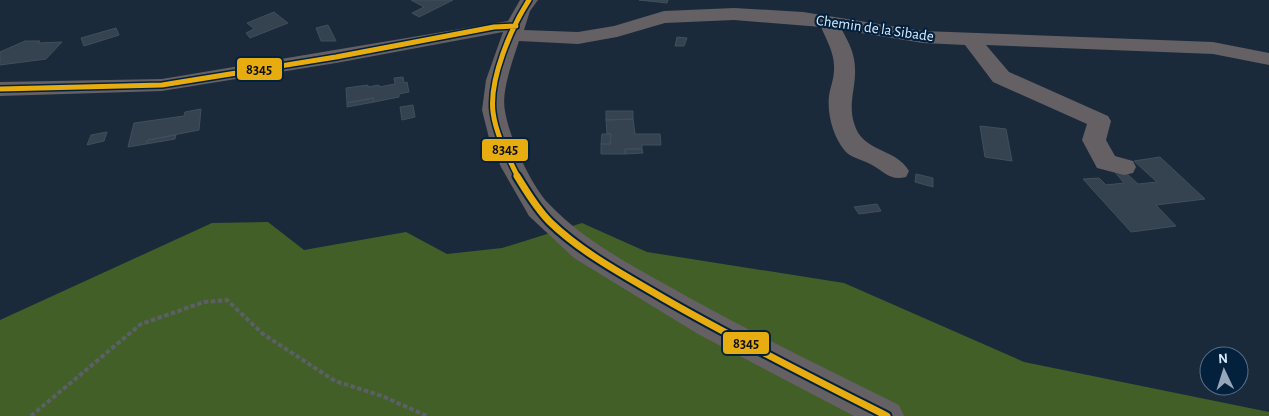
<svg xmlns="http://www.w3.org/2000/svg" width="1269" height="416" viewBox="0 0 1269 416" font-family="'Alegreya Sans',sans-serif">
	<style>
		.forest { fill: #435f28 }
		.building { fill: #35424f; stroke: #414f5c }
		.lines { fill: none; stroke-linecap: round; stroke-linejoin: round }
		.path { stroke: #5b6067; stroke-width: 4; stroke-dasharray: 4.5 2.5; stroke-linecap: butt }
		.minor { fill: #646064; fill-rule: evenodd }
		.bus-1-far1-casing { stroke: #03203c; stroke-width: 8 }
		.bus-1-casing { stroke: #03203c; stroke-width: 11 }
		.bus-1-far1 { stroke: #e6ac10; stroke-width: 5 }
		.bus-1 { stroke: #e6ac10; stroke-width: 7 }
		.labels { text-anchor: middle; stroke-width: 4.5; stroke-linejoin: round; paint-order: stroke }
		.far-street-label { font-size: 15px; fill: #daebfe; stroke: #03203c }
		.line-badge { stroke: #03203c; stroke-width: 2 }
		.pale-badge-label { font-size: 14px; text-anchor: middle; font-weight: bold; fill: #111 }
	</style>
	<rect width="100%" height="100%" fill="#1a2a3a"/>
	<path class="forest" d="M268 222 304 250 406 232 447 254 502 248 582 223 647 252 844 283 1024 362 1269 412V416H0V320L212 223Z"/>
	<path class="building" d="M411 0H453L419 17 412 13 424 7Z
		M639 0H668L667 3Z
		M274 12 288 23 250 38 246 33 254 29 247 23Z
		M328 25 336 41H321L316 28Z
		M116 28 119 35 84 46 81 38Z
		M677 37 687 38 684 46H675Z
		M25 41H40L38 43 62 42 46 59 0 65V52Z
		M403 77 404 83 407 82 409 92 399 94V97L374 102 373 98 347 103 346 88 368 85V87L379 85V87L395 84 394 78Z
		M373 98 374 102 347 107V103Z
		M413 105 415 117 402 120 400 107Z
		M201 109 199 130 148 140 146 144 128 147 134 123 184 116 185 112Z
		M606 111H633V119L606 120Z
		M633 119 635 134H660L661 145H642V149H625V154H601V144H610L611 134H607L606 120Z
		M980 126 1006 129 1012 161 985 157Z
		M107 132 104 141 87 145 91 135Z
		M602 134H611L610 144H601Z
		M176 135 175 139 146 144 148 140Z
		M625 149H642L643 153 625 154Z
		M1160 157 1205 199 1156 205 1176 226 1131 232 1083 179 1099 178 1106 185 1124 183 1114 171H1124L1138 184 1157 182 1134 161Z
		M916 174 933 178V187L915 182Z
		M877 204 881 211 859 214 854 207Z"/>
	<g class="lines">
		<path class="path" d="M31 416 141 324 204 302 227 300 263 334 335 381 382 396 427 416"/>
		<path class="minor" d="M520 0H538L530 11 524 30 578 32 614 26 664 11 734 8 803 12 923 31 1213 42 1269 53V65L1213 54 986 45 1009 72 1108 116 1111 121 1106 140 1115 156 1133 161 1136 167 1133 173 1124 175 1097 168 1082 140 1087 124 993 82 965 45 923 43 842 30C849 43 855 54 855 69 856 87 848 104 854 123 862 153 895 147 909 171L906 177C890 181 885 172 872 165 864 160 851 158 845 151 833 137 827 114 829 96 830 88 834 79 834 70 835 54 827 41 821 27L734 20 665 23 617 37 578 44 519 41C513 60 501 91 505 111 509 137 531 185 548 203 581 238 622 260 663 283 740 327 820 366 899 405L904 416H854L698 334 574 258 529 216 501 167 490 142 482 110 486 80 503 32 336 63 162 91 0 96V82L162 79 508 21Z"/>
		<defs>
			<path id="bus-1-far1" d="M0 89 162 85 336 57 494 27 516 26
				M518 177C508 157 496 135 493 112 489 79 511 28 529 0"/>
			<path id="bus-1" d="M517 176C527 192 536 208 550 222 582 253 624 275 663 298 736 340 812 378 887 416"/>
		</defs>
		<use href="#bus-1-far1" class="bus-1-far1-casing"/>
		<use href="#bus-1" class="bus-1-casing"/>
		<use href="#bus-1-far1" class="bus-1-far1"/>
		<use href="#bus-1" class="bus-1"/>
	</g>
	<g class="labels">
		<g class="far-street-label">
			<text transform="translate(875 28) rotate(8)" y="5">Chemin de la Sibade</text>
		</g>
	</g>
	<g class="line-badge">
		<rect x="236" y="57" width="47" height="24" rx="5" fill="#e6ac10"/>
		<rect x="481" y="138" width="48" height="24" rx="5" fill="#e6ac10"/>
		<rect x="722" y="331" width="48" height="24" rx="5" fill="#e6ac10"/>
	</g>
	<g class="pale-badge-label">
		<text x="259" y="74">8345</text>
		<text x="505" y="154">8345</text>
		<text x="746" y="348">8345</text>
	</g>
	<g transform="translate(1224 371) rotate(356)"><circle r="24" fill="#03203c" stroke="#59718a"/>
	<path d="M0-4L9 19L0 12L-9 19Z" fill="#97a7b9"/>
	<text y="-8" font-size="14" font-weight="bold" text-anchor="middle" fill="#daebfe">N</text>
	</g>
</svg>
